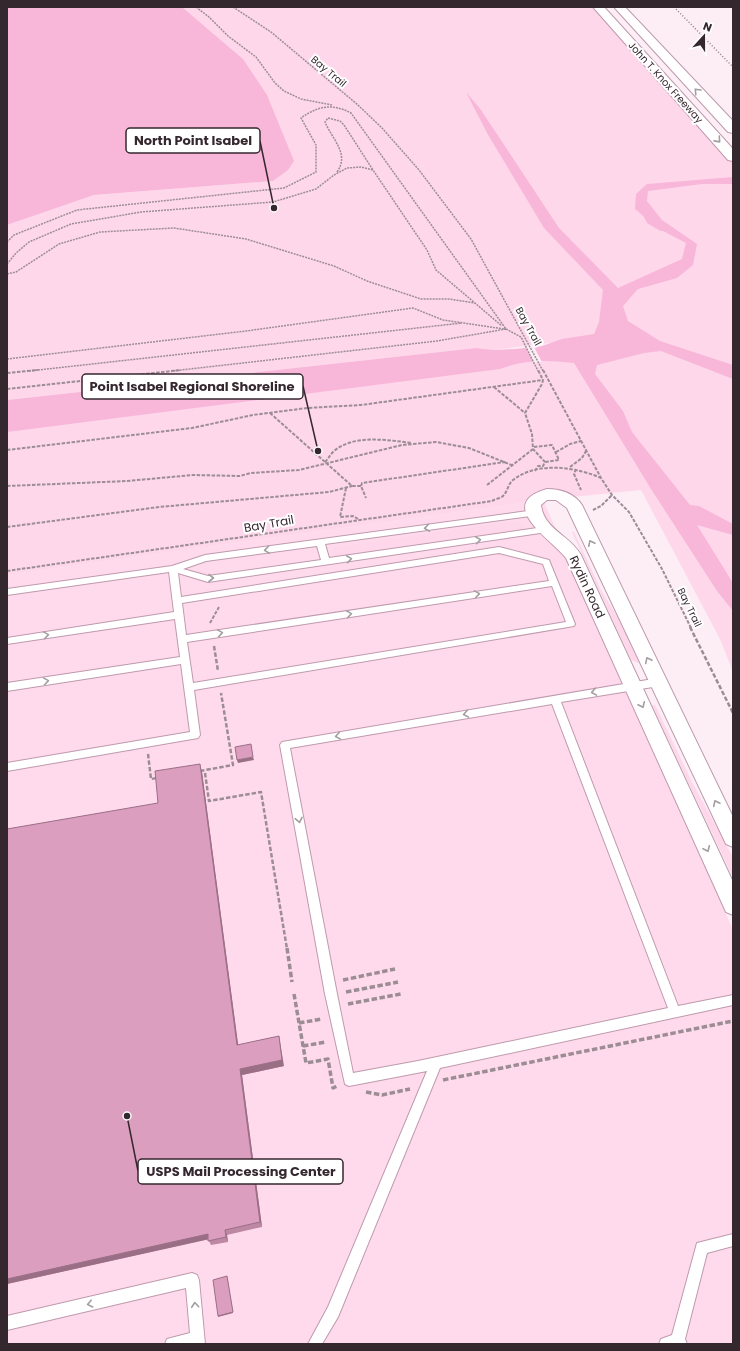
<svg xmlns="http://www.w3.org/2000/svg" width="740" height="1351" viewBox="0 0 740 1351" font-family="Poppins,sans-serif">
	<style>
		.built { fill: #ffdaec }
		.green { fill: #fed7eb }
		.water { fill: #f8b7d9 }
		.pier { fill: #fdedf5 }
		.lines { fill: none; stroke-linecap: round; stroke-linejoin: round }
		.stream { stroke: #f8b7d9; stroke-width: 4 }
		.service-casing { stroke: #be9aac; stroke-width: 2 }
		.minor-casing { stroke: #be9aac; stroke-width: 2 }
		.motorway-casing { stroke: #be9aac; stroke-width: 2 }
		.path-far3 { stroke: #9c8d95; stroke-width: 1.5; stroke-dasharray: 2 1; stroke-linecap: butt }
		.path-far2 { stroke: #9c8d95; stroke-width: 2; stroke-dasharray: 3.5 1.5; stroke-linecap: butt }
		.path-far1 { stroke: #9c8d95; stroke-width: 2.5; stroke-dasharray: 4.5 2; stroke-linecap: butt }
		.path { stroke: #9c8d95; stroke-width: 3.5; stroke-dasharray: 5.5 2.5; stroke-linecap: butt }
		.service { fill: #fff; fill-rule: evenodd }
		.minor { fill: #fff; fill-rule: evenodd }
		.motorway { fill: #fff; fill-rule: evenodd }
		.rail { stroke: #908188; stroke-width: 1.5; stroke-dasharray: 1 2; stroke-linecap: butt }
		.wall { fill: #bd88a4 }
		.shaded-wall { fill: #9a6f86 }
		.building { fill: #dc9ebf; stroke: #9a6f86 }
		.oneway { stroke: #a49ea1 }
		.labels { text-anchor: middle; stroke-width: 4; stroke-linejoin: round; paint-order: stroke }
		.far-street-label { font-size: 10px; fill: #35272e; stroke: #fff }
		.street-label { font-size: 12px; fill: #35272e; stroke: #fff }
		.leader { fill: none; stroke: #35272e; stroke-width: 1.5 }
		.callout-dot { fill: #35272e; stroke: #fff; stroke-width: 1.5 }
		.callout { fill: #fff; stroke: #35272e; stroke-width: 1.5 }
		.callout-label { font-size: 13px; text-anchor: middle; font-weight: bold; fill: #35272e }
	</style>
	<rect width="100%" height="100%" fill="#fdedf5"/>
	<path class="built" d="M543 500 733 930V1344H7V575Z"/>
	<path class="green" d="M182 7H598L733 157V672L720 639 641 490 543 500 7 575V414L562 349 549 343 494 350 476 348 7 400V225L94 195 273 181 243 59Z
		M516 521 522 523 524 526 523 529 338 557 332 555 330 552 335 547Z
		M572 532H574L601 590 622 624 640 660 638 663 631 660Z
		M652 705H655L693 784 733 857V878Z"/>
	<path class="water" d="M7 7H182L243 59 267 95 294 161 288 170 273 181 94 195 7 225Z
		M466 92 481 110 559 228 618 288 682 259 686 243 659 229 635 209 636 194 647 184 733 177V184H702L648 191 647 201 662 220 697 244 693 265 677 278 638 289 623 306 628 321 660 341 733 365V379L661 351 644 353 597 365 595 374 623 411 632 432 690 505 699 506 733 524V535L697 525 733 583V611L717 591 651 489 574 363C545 360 527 359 500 369L7 432V400L476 348 494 350 515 349 542 346 562 339 594 334 599 322 603 290 544 228 487 133Z"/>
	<path class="pier" d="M533 345 542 362 534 363 525 346Z"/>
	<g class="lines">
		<path class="stream" d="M644 213 649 222 661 229"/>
		<defs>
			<path id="service" d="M535 510 538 511 539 513 538 515 325 544 329 558 544 527 548 530 547 532 208 582 178 573 181 597 499 547 549 560 575 624 574 626 194 690 200 735 198 738 7 771V763L190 732 181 664 7 691V683L180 657 175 619 7 644V638L174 612 169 572 7 595V589L172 566 205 555ZM317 546 321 560 208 576 183 569 206 561ZM499 553 543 564 549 581 186 635 182 603ZM552 586 566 622 193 683 187 642Z
				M659 678 662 680 664 682 662 684 659 686 561 702 678 1006 733 995V1005L440 1068 338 1317 322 1344H308L328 1307 427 1071 349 1086 345 1084 325 994 280 745 282 742ZM552 704 668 1008 418 1061 353 1073 337 994 290 748Z
				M733 1234V1246L707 1253 685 1339 687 1344H659L661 1339 672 1335 697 1243Z
				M192 1273 197 1275 199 1280 205 1344H165L167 1339 190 1333 186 1288 7 1330V1316Z"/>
			<path id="minor" d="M547 489C560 489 574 493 582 505L733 817V847L726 844 567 508 556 500H547L541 505C544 530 570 535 581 555L733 882V915L726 912 566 558C552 540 494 504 547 489Z"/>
			<path id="motorway" d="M593 7H604L733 149V161L728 160Z
				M614 7H625L733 121V133L728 132Z"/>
		</defs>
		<use href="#service" class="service-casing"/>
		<use href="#minor" class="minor-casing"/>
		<use href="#motorway" class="motorway-casing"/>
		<path class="path-far3" d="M196 7 209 17 228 36 256 57 275 83 284 91 301 99 332 105
			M233 7 271 32 358 105 382 128 419 170 471 239 543 371
			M337 172C350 154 332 139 325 122L328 118 340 121 344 125 373 170
			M7 242 14 235 77 210 284 188 316 172V145L301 118C318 106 332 103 351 113L506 329 437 341 172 371
			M7 264 16 253 29 242 71 224 141 212 273 202 316 189 334 175 347 168 361 167 373 170 427 250 436 270 502 326
			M7 274 16 272 59 244 100 232 174 228 246 239 334 266 367 281 421 299H449L475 303
			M506 329 521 337 538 371
			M7 359 246 331 413 308 443 320 504 329
			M29 371 462 323"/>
		<path class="path-far2" d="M543 370 601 478 612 495 629 512 662 569 691 628
			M7 373 38 370
			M494 387 525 413
			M7 389 181 370
			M270 413 352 486H361L366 498
			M534 447 552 445 559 460 545 462
			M7 450 192 428 253 415 307 408 361 405 543 380
			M556 452 570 444 581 441
			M325 462C328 459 330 455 333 452 352 434 388 440 412 443
			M570 467 582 458 586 451
			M576 469 574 474 581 490
			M535 471 538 466H543L545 462 533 449 532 434 525 413 542 384 543 380 538 370
			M487 485 533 449
			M7 486 127 481 193 475 240 476 251 473 299 470 402 445 436 442 469 448 514 466
			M361 486 362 483 505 462
			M346 488 340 517 353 516 358 519
			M593 510 601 506 612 495
			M7 527 159 507 329 492 352 486
			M7 571 492 501C495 499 501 498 503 496 508 491 508 484 513 480 537 461 576 467 601 478
			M210 623 219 607"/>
		<path class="path-far1" d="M690 627 733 713
			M214 646 218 671
			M148 754 151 779 157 778
			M200 771 233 765 221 693
			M205 773 209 801 261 792 287 949"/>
		<path class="path" d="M287 948 292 982
			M343 980 395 969
			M346 992 398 982
			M294 994 306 1063 328 1059 333 1088 337 1086
			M348 1004 401 994
			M299 1023 322 1019
			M303 1046 326 1042
			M443 1080 733 1021
			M366 1092 382 1095 410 1089"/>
		<use href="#service" class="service"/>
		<use href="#minor" class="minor"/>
		<use href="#motorway" class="motorway"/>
		<path class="rail" d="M674 7 733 67"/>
	</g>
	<path class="wall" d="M202 772 238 1045 284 1066 242 1075 262 1227 227 1235 228 1242 211 1245 208 1239 7 1284 158 803Z"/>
	<path class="shaded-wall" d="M253 757 254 760 238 763 237 760Z
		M200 764 202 772 239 1051 237 1045Z
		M279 1036 284 1066 242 1075 262 1227 260 1222 240 1069Z
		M225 1230 227 1235 228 1242 226 1237Z
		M208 1234 210 1239 7 1284V1279Z
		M227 1276 233 1313 218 1317V1316Z"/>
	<path class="building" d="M251 744 253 757 237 760 235 747Z
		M200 764 237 1045 279 1036 282 1060 240 1069 260 1222 225 1230 226 1237 208 1241V1234L7 1279V829L158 803 155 771Z
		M227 1276 233 1312 218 1316 213 1280Z"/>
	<defs><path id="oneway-chevron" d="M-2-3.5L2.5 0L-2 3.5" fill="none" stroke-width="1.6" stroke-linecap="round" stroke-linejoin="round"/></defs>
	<g class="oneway">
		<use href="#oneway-chevron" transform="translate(697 91) rotate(-133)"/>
		<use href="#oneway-chevron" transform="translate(718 140) rotate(48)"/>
		<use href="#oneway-chevron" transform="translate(427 528) rotate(172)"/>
		<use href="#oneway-chevron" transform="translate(478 540) rotate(-8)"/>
		<use href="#oneway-chevron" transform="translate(591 543) rotate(-116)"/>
		<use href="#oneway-chevron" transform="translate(267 550) rotate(172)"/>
		<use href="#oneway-chevron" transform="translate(349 559) rotate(-8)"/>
		<use href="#oneway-chevron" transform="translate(211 578)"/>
		<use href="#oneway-chevron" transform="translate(477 594) rotate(-9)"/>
		<use href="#oneway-chevron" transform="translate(349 614) rotate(-9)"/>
		<use href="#oneway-chevron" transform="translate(220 633) rotate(-9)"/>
		<use href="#oneway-chevron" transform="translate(46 635) rotate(-9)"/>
		<use href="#oneway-chevron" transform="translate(648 660) rotate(-116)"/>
		<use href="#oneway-chevron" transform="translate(46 681) rotate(-9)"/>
		<use href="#oneway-chevron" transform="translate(594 692) rotate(170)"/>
		<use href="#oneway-chevron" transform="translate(642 705) rotate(65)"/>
		<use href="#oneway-chevron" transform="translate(466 714) rotate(170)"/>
		<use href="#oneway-chevron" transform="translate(338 736) rotate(170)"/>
		<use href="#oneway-chevron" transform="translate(716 803) rotate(-116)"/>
		<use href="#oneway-chevron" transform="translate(299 820) rotate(79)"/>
		<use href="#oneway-chevron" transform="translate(707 849) rotate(65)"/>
		<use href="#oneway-chevron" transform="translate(90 1304) rotate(167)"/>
		<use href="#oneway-chevron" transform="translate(195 1305) rotate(-95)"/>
	</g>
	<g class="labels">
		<g class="far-street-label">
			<text transform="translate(329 71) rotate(40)" y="4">Bay Trail</text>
			<text transform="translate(666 82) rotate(48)" y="4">John T. Knox Freeway</text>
			<text transform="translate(529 326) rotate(61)" y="4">Bay Trail</text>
			<text transform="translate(690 607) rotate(64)" y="4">Bay Trail</text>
		</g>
		<g class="street-label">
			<text transform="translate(269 524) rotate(-10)" y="4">Bay Trail</text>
			<text transform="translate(587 587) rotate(65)" y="4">Rydin Road</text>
		</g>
	</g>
	<path class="leader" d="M274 208L260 141M318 451L303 386M127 1116L138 1171"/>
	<g class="callout-dot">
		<circle cx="274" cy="208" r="4"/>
		<circle cx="318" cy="451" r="4"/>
		<circle cx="127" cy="1116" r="4"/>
	</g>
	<g class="callout">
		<rect x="126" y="128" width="134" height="25" rx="4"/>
		<rect x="82" y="374" width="221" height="25" rx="4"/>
		<rect x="138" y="1159" width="205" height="25" rx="4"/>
	</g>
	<g class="callout-label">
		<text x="193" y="145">North Point Isabel</text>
		<text x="192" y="391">Point Isabel Regional Shoreline</text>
		<text x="241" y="1176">USPS Mail Processing Center</text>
	</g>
	<rect width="740" height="1351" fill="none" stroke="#35272e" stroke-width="16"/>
	<g transform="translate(704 36) rotate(21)" stroke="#ffffff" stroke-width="3" paint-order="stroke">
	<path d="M0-3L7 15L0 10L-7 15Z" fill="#35272e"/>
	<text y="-6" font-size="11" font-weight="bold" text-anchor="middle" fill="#35272e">N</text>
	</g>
</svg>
